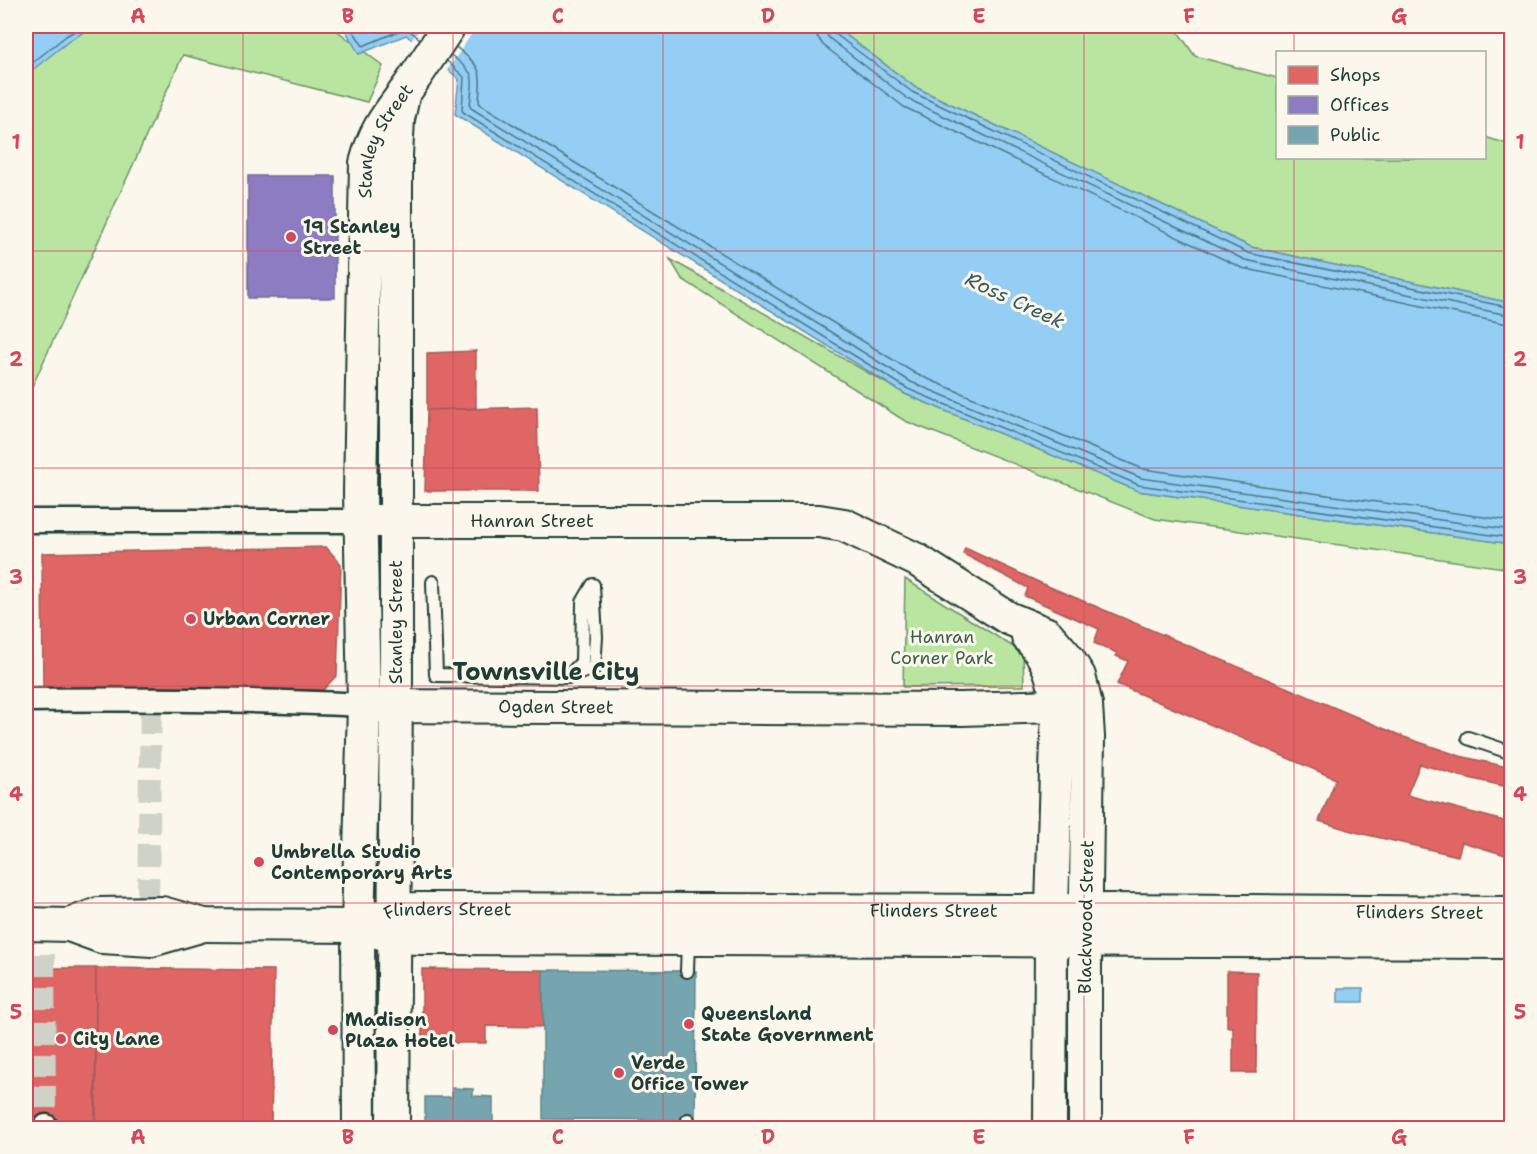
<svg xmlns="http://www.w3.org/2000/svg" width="1537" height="1154" viewBox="0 0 1537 1154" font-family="'Shantell Sans',sans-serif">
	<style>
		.green { fill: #bae5a1; stroke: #6c916a; stroke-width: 1.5 }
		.water { fill: #94cef4; stroke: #6594a7; stroke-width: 1.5 }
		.pier { fill: #fbf7ec }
		.shops { fill: #e06666; stroke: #a65a57; stroke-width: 1.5 }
		.offices { fill: #8e7cc3; stroke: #6d6998; stroke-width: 1.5 }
		.public { fill: #76a5af; stroke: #5c868a; stroke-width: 1.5 }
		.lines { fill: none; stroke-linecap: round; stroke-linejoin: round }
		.shore { stroke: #4e7781; stroke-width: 1.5 }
		.street-tunnel { stroke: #cfd2c7; stroke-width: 22; stroke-dasharray: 22 11; stroke-linecap: butt }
		.lane-casing { stroke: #1f3d34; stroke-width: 16 }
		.street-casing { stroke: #1f3d34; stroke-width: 27 }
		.secondary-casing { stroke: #1f3d34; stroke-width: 36 }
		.lane { stroke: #fbf7ec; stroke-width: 12 }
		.street { stroke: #fbf7ec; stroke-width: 22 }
		.secondary { stroke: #fbf7ec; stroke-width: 32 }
		.grid { fill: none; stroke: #d1495b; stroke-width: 1.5; stroke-opacity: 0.55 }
		.poi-dot { fill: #d1495b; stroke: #fbf7ec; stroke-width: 2 }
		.labels { text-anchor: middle; stroke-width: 6; stroke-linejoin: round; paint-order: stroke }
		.street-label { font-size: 18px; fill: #1f3d34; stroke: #fbf7ec }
		.poi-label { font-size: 18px; font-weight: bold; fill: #1f3d34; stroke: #fbf7ec; text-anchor: start }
		.park-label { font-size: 18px; fill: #3e5f4a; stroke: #fbf7ec }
		.water-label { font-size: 20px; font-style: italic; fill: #365a5a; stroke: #fbf7ec }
		.district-label { font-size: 24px; font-weight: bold; fill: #1f3d34; stroke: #fbf7ec }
		.neatline { fill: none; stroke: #d1495b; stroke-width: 2 }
		.grid-label { font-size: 20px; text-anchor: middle; font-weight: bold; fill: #d1495b }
	</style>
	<rect width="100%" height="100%" fill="#fbf7ec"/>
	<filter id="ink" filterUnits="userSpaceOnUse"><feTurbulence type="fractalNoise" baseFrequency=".0167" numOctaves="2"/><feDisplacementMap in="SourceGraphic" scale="12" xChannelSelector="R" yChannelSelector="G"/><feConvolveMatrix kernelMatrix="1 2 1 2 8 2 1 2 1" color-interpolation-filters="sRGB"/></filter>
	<g filter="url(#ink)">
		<path class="green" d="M73 26H331L383 66 367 102 183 55 26 400V56Z
			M834 26H1174L1195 56 1277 78 1278 158H1484L1485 137 1511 145V303L1251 247 915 87Z
			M670 259 905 394 1138 491 1511 544V569L1155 519 905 421 682 279Z
			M905 579 1023 653 1024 686 903 687Z"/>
		<path class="water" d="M26 26H94L69 41 26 75Z
			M343 26H834L915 87 1251 247 1511 303V544L1138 491 905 394 455 114 459 79 406 35 359 54Z
			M1338 988H1363V1002H1338Z"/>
		<path class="pier" d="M422 26H477L446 72 410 42Z"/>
		<path class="shops" d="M476 351V408L427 410V353Z
			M537 407 539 491H425L427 410Z
			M326 547 341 564 337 675 323 690H43L42 553Z
			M965 548 1043 584 1404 737 1460 756 1512 768V788L1460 776 1420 764 1407 795 1512 823V857L1462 842 1458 856 1355 832 1319 821 1336 779 1117 684 1128 661 1116 656 1117 653 1094 643 1099 629 1025 596 1028 588 963 554Z
			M26 968H96V1123H26Z
			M96 968 274 970 271 1128H95Z
			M422 969 543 970V1027L486 1026V1043H422Z
			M1227 971 1257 972 1256 1073H1233V1027H1227Z"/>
		<path class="offices" d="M248 176H335V298H248Z"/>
		<path class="public" d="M543 970 696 971 695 1120 543 1119Z
			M452 1088 473 1089V1096L493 1097V1128H425V1097H452Z"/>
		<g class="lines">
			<path class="shore" d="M350 26 363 46 404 29 409 30 420 39
				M815 26 817 36 823 45 904 107 1242 268 1512 325
				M824 26 825 32 829 38 908 99 1245 260 1512 316
				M832 26 834 33 912 92 1248 253 1512 308
				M456 47C481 68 482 68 479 101L480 104 916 374 1143 469 1512 521
				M451 55C477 76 473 73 470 106L471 108 911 382 1141 478 1512 530
				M447 61 464 77 462 110 463 112 908 389 1139 485 1512 538
				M26 68 66 36 83 26"/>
			<path class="street-tunnel" d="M148 899 151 699
				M44 954 45 1108"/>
			<defs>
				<path id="lane" d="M433 582 436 675 568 677 582 662 583 602 593 585
					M571 676 594 668 596 637 593 586
					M1468 738 1512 753
					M687 971 688 941
					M688 1120V1128"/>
				<path id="street" d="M32 521H360
					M26 700C138 699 251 699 364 705
					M46 1128V1126"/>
				<g id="secondary">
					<path id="s1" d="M360 521H819L844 525 917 560 1008 618 1047 634 1067 657 1079 676 1086 705 1088 737 1085 968V1128"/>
					<path d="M1028 637C1049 659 1053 676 1058 705L1051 941 1050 1128"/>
					<path id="s2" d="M376 706 962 709 1086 705"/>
					<path d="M26 924 69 925 102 937 152 940 204 925"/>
					<path d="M69 925 98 914 162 913 204 925 358 926 394 937 420 938 1512 942"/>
					<path id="s3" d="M358 926 395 910 419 909 1027 911 1109 910 1512 913"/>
					<path id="s4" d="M359 1128 358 926 364 705 360 492 366 163C375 129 387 116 407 89 422 68 435 47 449 26"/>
					<path id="s5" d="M393 1128 396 683V155L398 119 402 101"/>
				</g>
			</defs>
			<use href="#lane" class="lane-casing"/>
			<use href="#street" class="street-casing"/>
			<use href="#secondary" class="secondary-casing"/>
			<use href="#lane" class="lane"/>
			<use href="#street" class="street"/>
			<use href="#secondary" class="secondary"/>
		</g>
	</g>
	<path class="grid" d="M243 26V1128M453 26V1128M663 26V1128M874 26V1128M1084 26V1128M1294 26V52M1294 158V1128M26 251H1512M26 468H1512M26 686H1512M26 903H1512"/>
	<g class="poi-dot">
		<circle cx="291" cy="237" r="6"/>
		<circle cx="191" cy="619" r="6"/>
		<circle cx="259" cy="862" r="6"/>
		<circle cx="689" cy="1024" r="6"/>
		<circle cx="333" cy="1030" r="6"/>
		<circle cx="61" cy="1039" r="6"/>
		<circle cx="619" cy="1073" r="6"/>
	</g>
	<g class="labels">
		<g class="street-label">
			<text dy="6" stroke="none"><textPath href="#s4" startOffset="992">Stanley Street</textPath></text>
			<text dy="6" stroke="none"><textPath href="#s1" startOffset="172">Hanran Street</textPath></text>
			<text dy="6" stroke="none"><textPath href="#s5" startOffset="506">Stanley Street</textPath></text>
			<text dy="6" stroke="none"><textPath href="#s2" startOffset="180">Ogden Street</textPath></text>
			<text dy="6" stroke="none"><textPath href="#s3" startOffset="579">Flinders Street</textPath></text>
			<text dy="6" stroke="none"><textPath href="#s3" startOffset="1065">Flinders Street</textPath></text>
			<text dy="6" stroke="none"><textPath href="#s3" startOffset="93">Flinders Street</textPath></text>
			<text transform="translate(1086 917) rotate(-89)" y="6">Blackwood Street</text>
		</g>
		<g class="poi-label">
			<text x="303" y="233">19 Stanley<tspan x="303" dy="21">Street</tspan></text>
			<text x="203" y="625">Urban Corner</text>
			<text x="271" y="858">Umbrella Studio<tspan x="271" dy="21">Contemporary Arts</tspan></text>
			<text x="701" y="1020">Queensland<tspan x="701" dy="21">State Government</tspan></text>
			<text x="345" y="1026">Madison<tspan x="345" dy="21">Plaza Hotel</tspan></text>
			<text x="73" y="1045">City Lane</text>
			<text x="631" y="1069">Verde<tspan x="631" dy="21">Office Tower</tspan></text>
		</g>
		<g class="park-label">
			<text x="942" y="643">Hanran<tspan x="942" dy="21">Corner Park</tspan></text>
		</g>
		<g class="water-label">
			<text transform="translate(1015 300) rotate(25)" y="7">Ross Creek</text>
		</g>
		<g class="district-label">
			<text x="546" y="680">Townsville City</text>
		</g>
	</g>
	<rect width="1537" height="1154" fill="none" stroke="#fbf7ec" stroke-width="66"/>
	<rect x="1276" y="51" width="210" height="108" fill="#fbf7ec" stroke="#a3ada2" stroke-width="1.5"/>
	<rect x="1288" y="66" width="30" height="18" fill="#e06666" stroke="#a3ada2" stroke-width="1.5"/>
	<text x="1330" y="81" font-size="18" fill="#1f3d34">Shops</text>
	<rect x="1288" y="96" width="30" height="18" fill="#8e7cc3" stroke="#a3ada2" stroke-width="1.5"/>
	<text x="1330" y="111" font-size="18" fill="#1f3d34">Offices</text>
	<rect x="1288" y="126" width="30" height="18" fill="#76a5af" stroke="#a3ada2" stroke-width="1.5"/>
	<text x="1330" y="141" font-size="18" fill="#1f3d34">Public</text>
	<rect x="33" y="33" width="1471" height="1088" class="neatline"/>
	<g class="grid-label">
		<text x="138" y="23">A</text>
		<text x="348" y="23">B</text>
		<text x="558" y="23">C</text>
		<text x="768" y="23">D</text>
		<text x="979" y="23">E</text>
		<text x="1189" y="23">F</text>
		<text x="1399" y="23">G</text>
		<text x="16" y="149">1</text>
		<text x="1520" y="149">1</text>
		<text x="16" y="366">2</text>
		<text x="1520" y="366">2</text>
		<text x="16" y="584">3</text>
		<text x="1520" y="584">3</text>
		<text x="16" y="801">4</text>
		<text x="1520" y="801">4</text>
		<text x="16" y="1019">5</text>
		<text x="1520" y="1019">5</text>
		<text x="138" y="1144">A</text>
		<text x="348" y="1144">B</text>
		<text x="558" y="1144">C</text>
		<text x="768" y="1144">D</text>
		<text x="979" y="1144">E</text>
		<text x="1189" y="1144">F</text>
		<text x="1399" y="1144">G</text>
	</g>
</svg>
